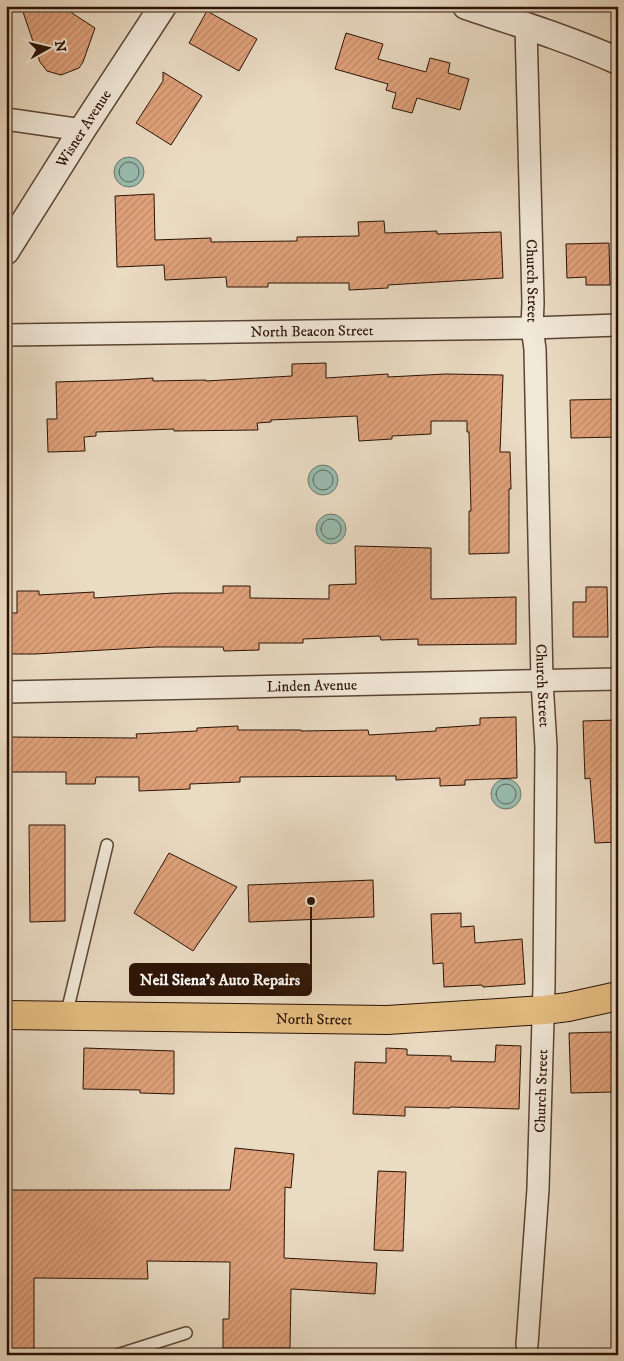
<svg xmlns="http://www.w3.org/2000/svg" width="624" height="1361" viewBox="0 0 624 1361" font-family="'IM FELL DW Pica',serif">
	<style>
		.water { fill: #98bcaf; stroke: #6c786b }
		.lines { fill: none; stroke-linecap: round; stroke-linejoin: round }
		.shore { stroke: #61675a; stroke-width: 1 }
		.building { fill: url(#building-hatch); stroke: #2a1204 }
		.service-casing { stroke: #5a4434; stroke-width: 14 }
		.minor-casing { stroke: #5a4434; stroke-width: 24 }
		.tertiary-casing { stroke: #5a4434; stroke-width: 29 }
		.primary-casing { stroke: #2a1204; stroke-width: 30 }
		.service { stroke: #f1e8d8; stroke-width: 11 }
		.minor { stroke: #f1e8d8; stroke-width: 21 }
		.tertiary { stroke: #f1e8d8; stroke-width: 26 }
		.primary { stroke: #e5be82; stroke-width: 28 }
		.labels { text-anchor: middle; stroke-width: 4; stroke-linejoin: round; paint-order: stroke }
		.street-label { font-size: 15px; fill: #2a1204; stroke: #f1e8d8 }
		.leader { fill: none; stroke: #2a1204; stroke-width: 2 }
		.callout-dot { fill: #2a1204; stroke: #f1e8d8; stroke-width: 2 }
		.callout { fill: #2a1204; stroke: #2a1204; stroke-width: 2 }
		.callout-label { font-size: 16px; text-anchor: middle; font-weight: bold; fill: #fff }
	</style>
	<defs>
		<pattern id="building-hatch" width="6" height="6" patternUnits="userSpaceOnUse" patternTransform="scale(1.25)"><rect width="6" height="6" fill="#e0a27b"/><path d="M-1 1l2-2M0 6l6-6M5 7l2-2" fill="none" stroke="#c08a69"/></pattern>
	</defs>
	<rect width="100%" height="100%" fill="#eadbc3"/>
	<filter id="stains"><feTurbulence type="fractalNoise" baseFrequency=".004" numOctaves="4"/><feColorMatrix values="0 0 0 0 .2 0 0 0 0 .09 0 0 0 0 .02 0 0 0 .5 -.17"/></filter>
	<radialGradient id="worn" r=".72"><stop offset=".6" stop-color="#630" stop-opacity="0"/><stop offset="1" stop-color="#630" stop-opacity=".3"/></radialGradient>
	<path class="water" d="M114 172a15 15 0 1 1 30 0a15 15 0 1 1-30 0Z
		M308 480a15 15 0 1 1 30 0a15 15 0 1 1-30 0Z
		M316 529a15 15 0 1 1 30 0a15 15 0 1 1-30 0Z
		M491 794a15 15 0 1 1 30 0a15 15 0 1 1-30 0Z"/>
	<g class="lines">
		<path class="shore" d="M119 172a10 10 0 1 1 20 0a10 10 0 1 1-20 0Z
			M313 480a10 10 0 1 1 20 0a10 10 0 1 1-20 0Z
			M321 529a10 10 0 1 1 20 0a10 10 0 1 1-20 0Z
			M496 794a10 10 0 1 1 20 0a10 10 0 1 1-20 0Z"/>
	</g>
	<path class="building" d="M21 6H61L95 28 83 62 79 68 61 75 47 71 40 62Z
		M207 11 257 39 239 71 189 43Z
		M346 33 383 44 378 59 426 72 430 58 450 63 448 73 469 79 460 110 417 98 412 113 392 108 396 93 386 90 388 84 335 69Z
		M163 72 202 96 171 145 136 123 163 81Z
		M154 194 155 240 211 238V242L297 241V237L359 236 358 222 384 221 385 233 437 231V234L501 232 503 278 388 285V288L349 290V283H268V287H227L226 277 165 280 164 265 117 267 115 196Z
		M609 243 610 285H586V277L567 278 566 244Z
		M326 363V378L388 374V377L446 374 503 375 500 452H510L511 489H509V553L469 554V511H471L469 432H467V421H431V434L392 436V439L359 441 357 416 271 420V422L257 423 258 430 174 431V429L96 432V436L84 437 85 451 48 452 47 419H57L56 382 119 380 153 378V381L206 380V381L292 376V364Z
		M618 399V437L571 438 570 400Z
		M355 546 431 548V599L516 597V644L418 645V639L381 640 380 636 303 639V643H259V650L224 651 223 647H156L35 654H7V613H17V591H39V595L94 592V598L174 593H223V586H250V598L329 599V585L356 584Z
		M586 587H607L608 637H573V602H586Z
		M516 717 517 778 465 780V785L440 786V778L396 780V776L240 777V782L190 784V789L139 791V777H96L95 784H66V772H6V737L137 738 136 734 197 731V728L238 726V730H301V731L368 730 369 735 436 731V728L480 725V718Z
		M617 720 618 842 595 843 590 778 585 779 583 721Z
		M29 825H65V921L30 922Z
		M169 853 237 887 193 951 134 913Z
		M373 880 374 917 249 922 248 885Z
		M461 913V927L474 926 475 943 522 939 525 984 483 987 482 985 444 987 443 963 433 964 431 914Z
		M612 1032 613 1092 571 1093 569 1033Z
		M496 1045 521 1046 519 1109 450 1107V1108L405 1107V1116L353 1114 355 1062 386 1063V1048L407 1049V1055L451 1056V1061L495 1062Z
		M84 1048 174 1051V1094L140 1093V1090L83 1089Z
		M235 1148 294 1154 291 1188 285 1187 284 1258 377 1263 375 1294 291 1289 290 1348H223V1319H229L230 1262 147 1261 148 1279 34 1278V1355H6V1190H230Z
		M378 1171 406 1172 403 1251 374 1250Z"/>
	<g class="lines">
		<defs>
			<path id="service" d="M66 1016 107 845
				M117 1355 186 1333"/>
			<g id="minor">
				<path id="s1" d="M526 26 533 303 532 328 535 349 542 681 546 747 544 986 538 1189 527 1345"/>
				<path d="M6 119 82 130"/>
				<path id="s2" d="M6 335 532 328 618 325"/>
				<path id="s3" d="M6 692 618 679"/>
			</g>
			<g id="tertiary">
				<path d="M466 6C517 23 569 39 618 61"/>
				<path id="s4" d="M6 251 82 130 163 6"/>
			</g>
			<g id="primary">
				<path id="s5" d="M6 1015 387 1020 544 1010 568 1007 618 996"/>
			</g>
		</defs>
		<use href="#service" class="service-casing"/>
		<use href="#minor" class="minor-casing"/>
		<use href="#tertiary" class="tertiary-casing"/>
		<use href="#primary" class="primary-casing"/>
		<use href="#service" class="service"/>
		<use href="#minor" class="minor"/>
		<use href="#tertiary" class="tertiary"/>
		<use href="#primary" class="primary"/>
	</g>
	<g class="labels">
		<g class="street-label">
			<text dy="5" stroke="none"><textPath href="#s4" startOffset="145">Wisner Avenue</textPath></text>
			<text dy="5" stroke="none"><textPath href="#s1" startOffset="255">Church Street</textPath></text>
			<text dy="5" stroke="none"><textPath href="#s2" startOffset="306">North Beacon Street</textPath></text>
			<text dy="5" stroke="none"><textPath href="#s3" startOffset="306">Linden Avenue</textPath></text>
			<text dy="5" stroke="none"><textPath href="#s1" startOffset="660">Church Street</textPath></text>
			<text dy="5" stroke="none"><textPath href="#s5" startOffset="308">North Street</textPath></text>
			<text transform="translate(541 1091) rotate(-88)" y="5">Church Street</text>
		</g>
	</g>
	<path class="leader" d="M311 901L311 980"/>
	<circle class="callout-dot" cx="311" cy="901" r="5"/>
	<rect class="callout" x="130" y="964" width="181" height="31" rx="5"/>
	<g class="callout-label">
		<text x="220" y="985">Neil Siena's Auto Repairs</text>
	</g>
	<rect width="624" height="1361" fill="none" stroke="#eadbc3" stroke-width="25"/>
	<rect x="8" y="8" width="609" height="1346" fill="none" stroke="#2a1204" stroke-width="2.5"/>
	<rect x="12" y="12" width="599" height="1336" fill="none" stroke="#2a1204"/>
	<g transform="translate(48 48) rotate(82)" stroke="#f1e8d8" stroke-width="4" paint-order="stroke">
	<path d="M0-4L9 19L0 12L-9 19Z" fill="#2a1204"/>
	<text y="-8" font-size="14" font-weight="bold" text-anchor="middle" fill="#2a1204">N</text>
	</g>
	<rect width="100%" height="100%" filter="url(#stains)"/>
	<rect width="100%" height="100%" fill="url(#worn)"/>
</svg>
